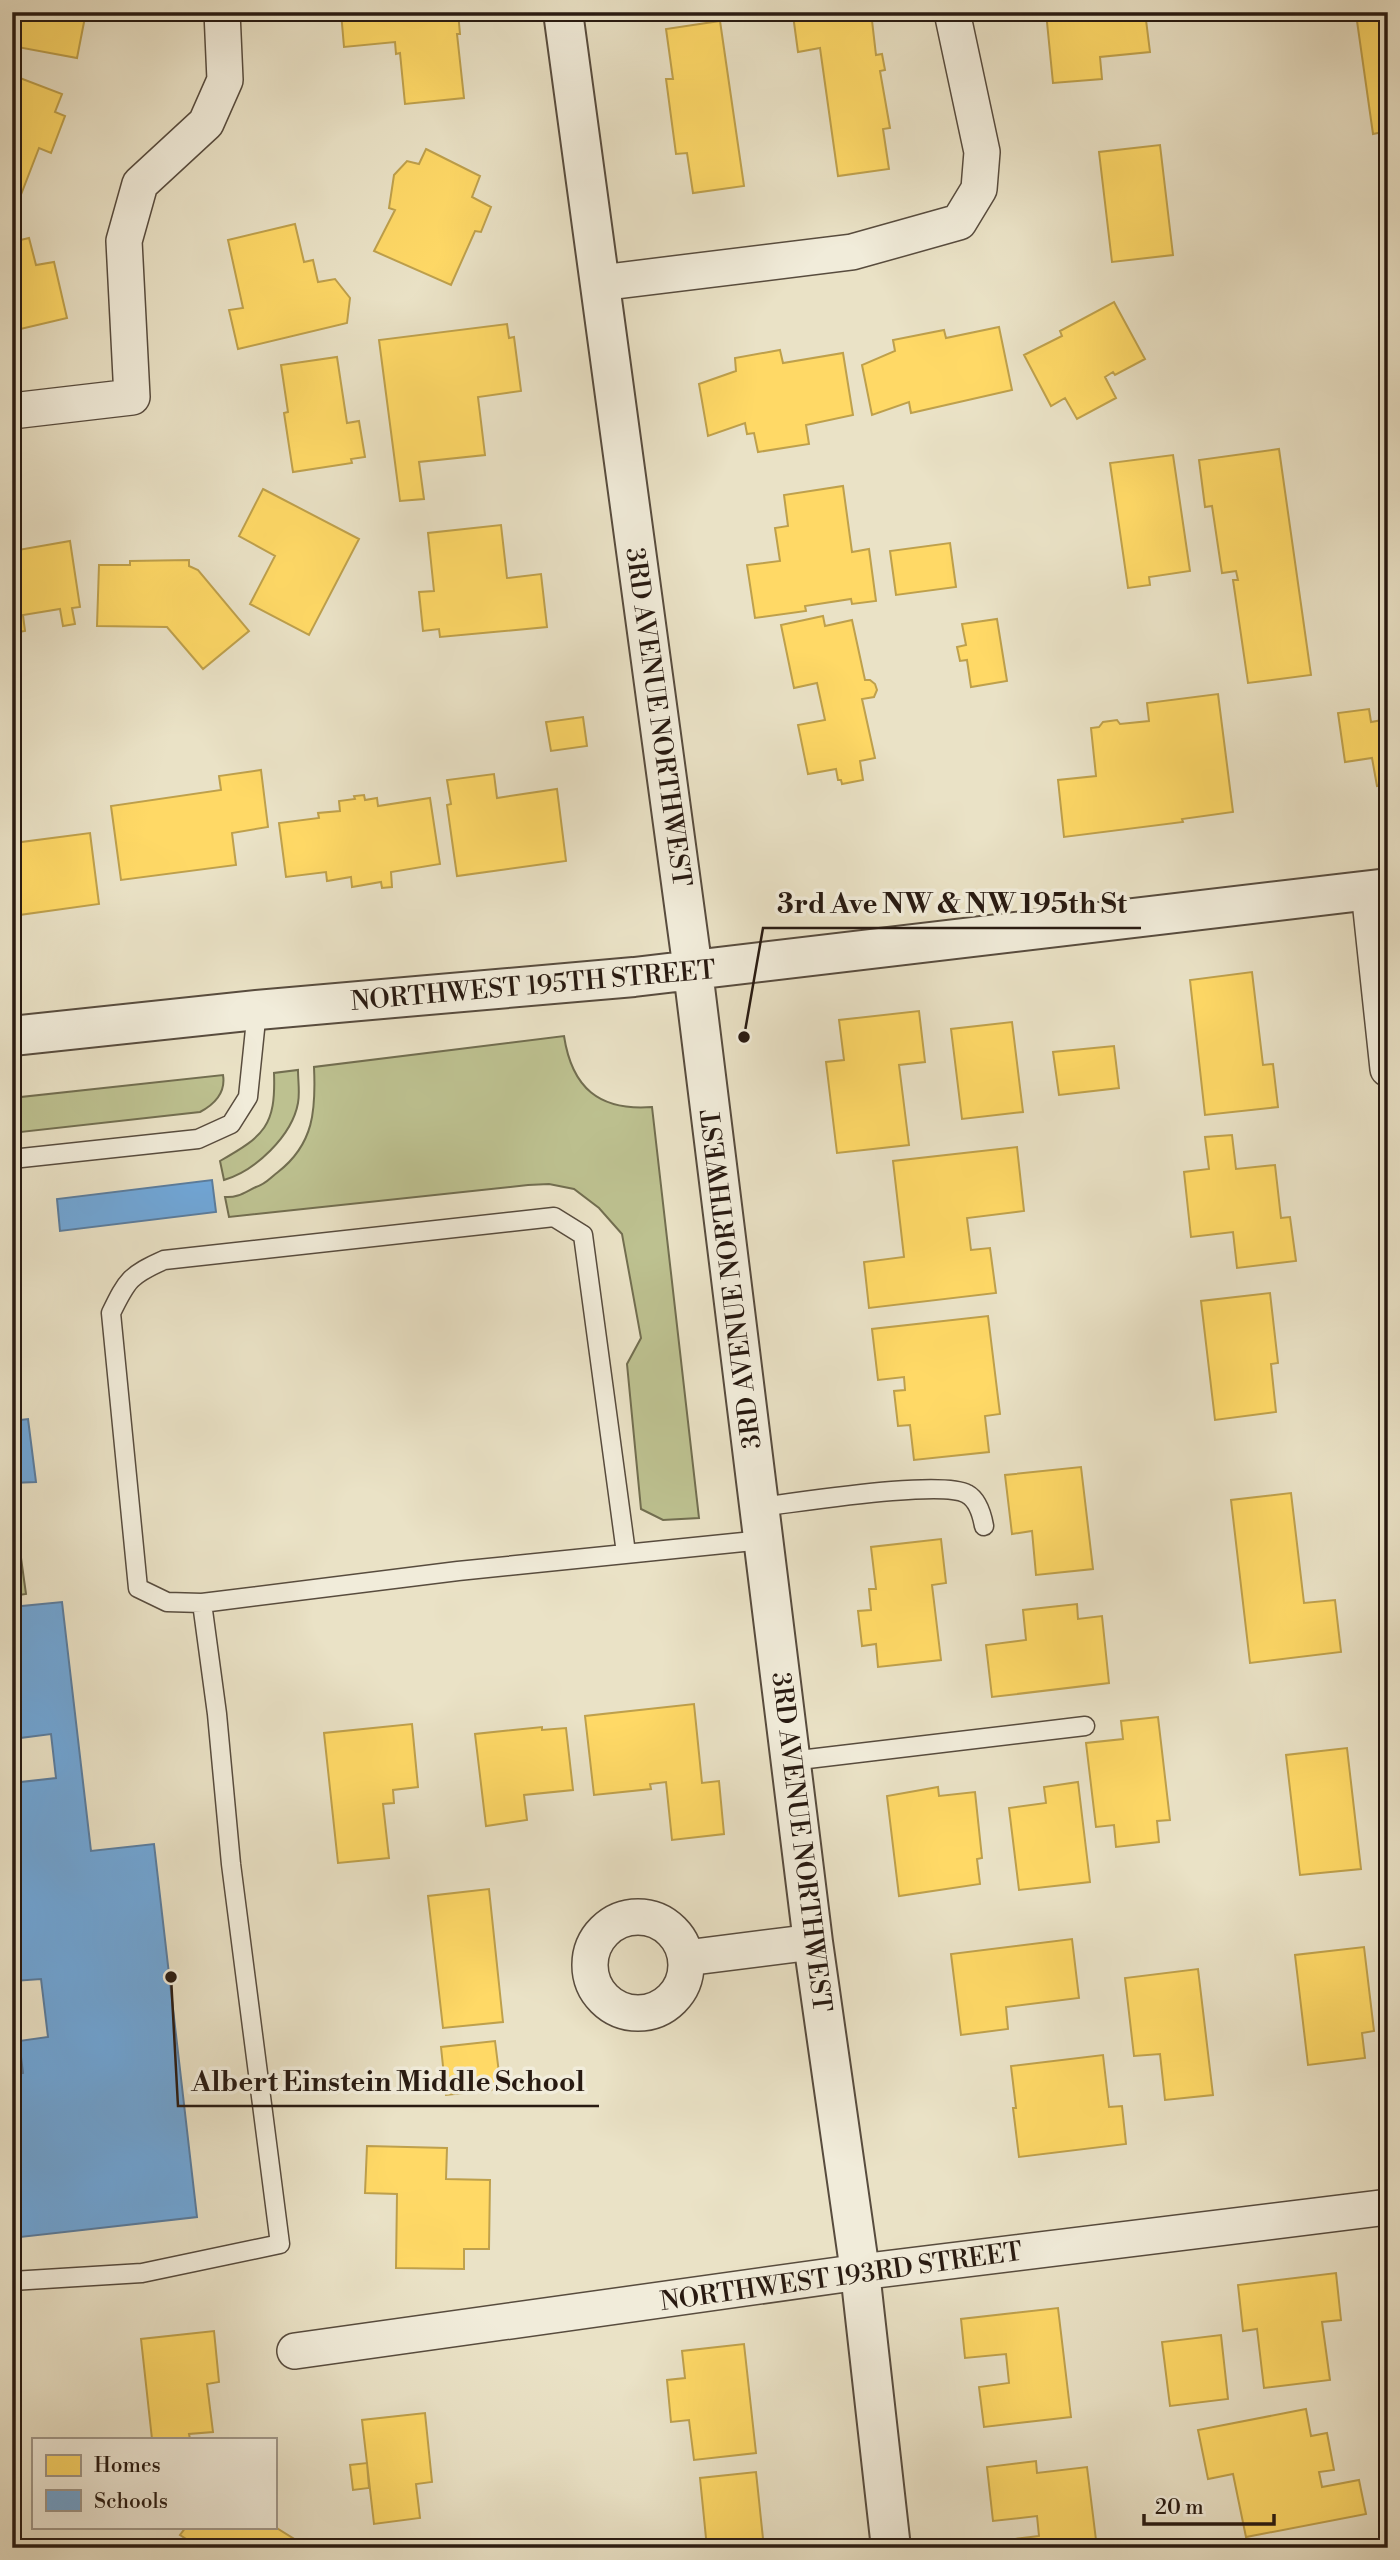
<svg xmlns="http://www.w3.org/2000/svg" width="1400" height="2560" viewBox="0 0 1400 2560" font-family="'Libre Bodoni',serif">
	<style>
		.green { fill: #bdc190; stroke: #726e50; stroke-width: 2 }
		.homes { fill: #ffd966; stroke: #bea04c; stroke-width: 2 }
		.schools { fill: #6fa8dc; stroke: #5a7d9f; stroke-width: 2 }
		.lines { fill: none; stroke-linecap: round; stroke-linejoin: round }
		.service-casing { stroke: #584c3e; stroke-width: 21 }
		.minor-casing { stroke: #584c3e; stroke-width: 38 }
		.tertiary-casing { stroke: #584c3e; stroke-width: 42 }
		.service { stroke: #f1ecda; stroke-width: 18 }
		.minor { stroke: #f1ecda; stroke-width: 35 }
		.tertiary { stroke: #f1ecda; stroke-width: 38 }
		.labels { text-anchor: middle; stroke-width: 7; stroke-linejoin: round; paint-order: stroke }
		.street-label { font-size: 26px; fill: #281a11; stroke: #f1ecda }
		.leader { fill: none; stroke: #281a11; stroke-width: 2.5 }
		.callout-dot { fill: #281a11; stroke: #f1ecda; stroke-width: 2.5 }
		.callout-label { font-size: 28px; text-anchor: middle; font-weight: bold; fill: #281a11; stroke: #f1ecda; stroke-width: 7; stroke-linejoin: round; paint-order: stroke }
	</style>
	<rect width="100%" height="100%" fill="#eae2c6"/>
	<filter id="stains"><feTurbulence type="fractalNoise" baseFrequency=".00286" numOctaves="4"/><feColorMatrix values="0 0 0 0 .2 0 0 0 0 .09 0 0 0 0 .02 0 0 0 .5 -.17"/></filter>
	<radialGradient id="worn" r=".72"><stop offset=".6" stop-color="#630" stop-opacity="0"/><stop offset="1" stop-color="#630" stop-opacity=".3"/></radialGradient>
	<path class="green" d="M564 1036C572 1088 599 1111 652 1107L699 1518 663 1520 641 1509 627 1364 641 1338 622 1234 599 1208 574 1189 549 1184 528 1185 229 1217 225 1197C238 1198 245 1192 256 1187 266 1184 270 1178 278 1172 314 1144 316 1110 314 1067Z
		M298 1070C298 1081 300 1093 298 1103 292 1136 255 1171 224 1180L220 1161C264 1136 276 1126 274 1073Z
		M223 1075C226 1093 215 1104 200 1112L12 1133V1098Z
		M12 1493 26 1594 12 1596Z"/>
	<path class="homes" d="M12 12H86L77 58 12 46Z
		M341 12H458L460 34H457L464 98 405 104 400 53 396 54 395 42 344 47Z
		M814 12 821 14 871 12 876 55 882 54 885 70 880 71 890 128 883 129 889 169 838 176 820 48 798 52 793 15Z
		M1046 12H1145L1150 52 1100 57 1102 79 1053 83Z
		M1388 16V131L1373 134 1357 21Z
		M720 21 744 186 693 193 687 153 676 154 666 79H673L666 29Z
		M12 75 62 94 55 112 65 116 51 153 39 148 17 205 12 203Z
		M1160 145 1173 255 1112 262 1099 152Z
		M426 149 480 176 472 197 491 207 481 232 475 231 451 285 374 251 395 210 389 208 394 175 407 161 419 164Z
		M1388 214V262L1382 215Z
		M295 224 304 262 313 260 318 282 335 279 350 298 347 323 238 349 229 310 243 308 228 240Z
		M29 238 36 265 54 262 67 318 12 331V242Z
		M1114 302 1145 359 1115 375 1113 372 1105 377 1116 398 1077 419 1065 398 1051 406 1024 355 1062 336 1060 331Z
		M507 324 509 338 514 337 521 391 478 397 485 455 419 462 424 499 400 501 379 340Z
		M999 327 1012 390 911 413 909 402 872 415 862 365 895 351 893 340 944 330 946 338Z
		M780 350 783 363 843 353 853 415 806 425 809 444 758 452 754 433 747 434 745 423 708 436 699 384 736 371 735 358Z
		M337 357 347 423 359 421 365 457 351 459 352 463 293 472 284 413 288 412 281 365Z
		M1279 449 1311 675 1248 683 1233 580H1238L1236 571 1222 573 1212 506 1205 507 1199 460Z
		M1173 455 1190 571 1149 577 1150 585 1128 588 1110 463Z
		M843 486 852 552 869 549 876 601 852 604 851 599 805 606 806 611 755 618 747 565 780 561 775 528 788 526 784 495Z
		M263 489 359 539 309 635 250 604 275 556 239 536Z
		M501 525 507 578 541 574 547 627 440 637 439 629 423 631 419 592 434 591 428 533Z
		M70 541 80 607 72 608 75 624 63 626 60 609 23 615 25 631 12 633V553L18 552V550Z
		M950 543 956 587 896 595 890 551Z
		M189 560V566L198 570 249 631 203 669 167 627 97 626 99 565H130V561Z
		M823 616 825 626 852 620 865 680H870L875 684 877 690 874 697 862 699 875 758 860 761 863 780 842 784 841 780H838L836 769 808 774 798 725 825 720 817 683 794 688 781 625Z
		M997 619 1007 681 971 687 967 660 960 661 957 647 966 645 962 624Z
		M1218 694 1233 812 1182 819 1183 822 1064 837 1058 780 1096 776 1091 728 1099 727 1103 722 1117 720 1120 724 1149 721 1147 703Z
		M1369 709 1371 722 1388 719V784L1377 786 1372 758 1345 762 1338 713Z
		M583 717 587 746 551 751 546 722Z
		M261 770 268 827 232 833 236 865 121 880 111 806 221 790 219 776Z
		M494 774 497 798 557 789 566 861 457 876 447 805 451 804 447 780Z
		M364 795 365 800 377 798 378 806 430 798 440 864 391 872 392 887 382 888 381 882 352 887 351 877 327 881 326 872 286 877 279 823 319 818 318 813 340 811 339 801 355 799 354 796Z
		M90 833 99 904 12 916V840L21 839V842Z
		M1252 972 1263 1065 1273 1064 1278 1107 1205 1115 1190 980Z
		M919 1011 925 1062 899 1065 909 1145 837 1153 826 1062 844 1060 839 1020Z
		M1012 1022 1023 1112 962 1119 951 1029Z
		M1114 1046 1119 1088 1059 1095 1053 1052Z
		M1232 1135 1236 1169 1275 1165 1281 1218 1290 1217 1296 1261 1237 1268 1233 1232 1191 1237 1184 1172 1209 1169 1205 1137Z
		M1017 1147 1024 1211 967 1218 971 1250 990 1248 996 1293 869 1308 864 1262 904 1257 893 1161Z
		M1270 1293 1278 1363 1271 1364 1276 1412 1215 1420 1201 1301Z
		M988 1316 1000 1414 985 1416 989 1452 914 1460 910 1425 898 1426 894 1391 905 1390 904 1377 878 1380 872 1329Z
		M1081 1467 1093 1569 1036 1575 1032 1531 1012 1534 1005 1475Z
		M1291 1493 1304 1603 1335 1600 1341 1652 1250 1663 1231 1500Z
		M941 1539 946 1583 932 1585 941 1660 878 1667 876 1644 862 1646 858 1611 871 1610 869 1589H876L871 1547Z
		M1077 1604 1078 1619 1102 1616 1109 1683 992 1697 986 1645 1026 1640 1023 1610Z
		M694 1704 702 1783 719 1781 724 1834 672 1840 666 1782 650 1784 651 1789 594 1795 585 1716Z
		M1158 1717 1170 1820 1157 1821 1159 1842 1116 1847 1114 1825 1096 1827 1086 1743 1123 1739 1121 1721Z
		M412 1724 418 1787 393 1790 394 1803 383 1804 389 1858 338 1863 324 1733Z
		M542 1727V1730L566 1728 573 1790 524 1795 527 1820 486 1826 475 1734Z
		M1347 1748 1361 1869 1300 1875 1286 1755Z
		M1078 1782 1090 1882 1019 1890 1009 1808 1046 1803 1044 1787Z
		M938 1787 939 1796 975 1792 982 1858 977 1859 980 1884 899 1896 887 1796Z
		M489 1889 503 2022 443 2028 428 1896Z
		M1072 1939 1079 1998 1006 2007 1008 2029 961 2035 951 1954Z
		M1364 1947 1374 2031 1362 2033 1365 2058 1308 2065 1295 1955Z
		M1198 1969 1213 2095 1165 2100 1160 2054 1134 2056 1125 1978Z
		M495 2041 501 2089 446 2095 441 2047Z
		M1103 2055 1109 2107 1122 2106 1126 2144 1019 2157 1013 2108H1016L1011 2066Z
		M367 2146 447 2148 446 2179 490 2180 489 2249H464V2269L396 2268 397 2194 365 2193Z
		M1336 2273 1341 2320 1322 2322 1330 2380 1264 2388 1257 2329 1243 2331 1238 2285Z
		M1058 2308 1071 2417 984 2427 979 2387 1009 2383 1006 2354 965 2358 961 2319Z
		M214 2331 219 2382 207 2384 213 2432 189 2434 190 2439H152L141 2339Z
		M1221 2335 1228 2399 1170 2406 1162 2342Z
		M744 2344 756 2453 694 2460 689 2420 671 2422 667 2380 685 2378 682 2351Z
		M1306 2409 1311 2436 1327 2433 1334 2470 1319 2472 1322 2487 1359 2480 1366 2514 1246 2537 1233 2474 1208 2479 1198 2430Z
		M425 2413 432 2482 416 2484 420 2518 374 2524 362 2420Z
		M1036 2461 1037 2473 1087 2467 1097 2548H1016L1015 2539 1039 2536 1037 2516 993 2521 987 2467Z
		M367 2463 369 2488 353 2490 350 2465Z
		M756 2472 764 2548H707L700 2478Z
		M186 2527H275L304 2545 303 2548H200L180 2535Z
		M1377 2540 1378 2548H1309Z
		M554 2544 555 2548H524Z"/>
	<path class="schools" d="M212 1180 216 1212 60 1231 57 1199Z
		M28 1419 36 1482 12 1483V1421Z
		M62 1602 91 1851 154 1844 197 2217 12 2238V2075L23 2073 19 2041 48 2037 41 1979 14 1981 12 1783 56 1778 51 1734 12 1739V1607Z"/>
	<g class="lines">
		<defs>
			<path id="service" d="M12 1159 198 1139 231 1124 248 1097 257 1010
				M759 1507C796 1503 941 1479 967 1494 978 1500 982 1515 984 1526
				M202 1603 167 1602 138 1588 111 1313C127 1280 130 1275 164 1260L554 1217 583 1235 626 1553
				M791 1761 1085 1726
				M12 2281 142 2273 280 2244 231 1864 217 1714 202 1603 458 1571 763 1540"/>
			<path id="minor" d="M600 283 852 252 959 222 979 189 982 152 952 12
				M12 411 132 397 124 241 140 184 206 123 225 80 222 12
				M1369 891 1388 1069
				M590 1965a48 48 0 1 1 96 0a48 48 0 1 1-96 0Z
				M686 1958 813 1942
				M295 2351 860 2272 1388 2207"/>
			<path id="tertiary" d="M563 12 693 971 813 1942 860 2272 891 2548
				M12 1036 257 1010 634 977 1388 888"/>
		</defs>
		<use href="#service" class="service-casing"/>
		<use href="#minor" class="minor-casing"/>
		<use href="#tertiary" class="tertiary-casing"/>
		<use href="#service" class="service"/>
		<use href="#minor" class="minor"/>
		<use href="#tertiary" class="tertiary"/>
	</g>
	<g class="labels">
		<g class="street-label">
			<text transform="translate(659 717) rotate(82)" y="9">3RD AVENUE NORTHWEST</text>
			<text transform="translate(533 985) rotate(-5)" y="9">NORTHWEST 195TH STREET</text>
			<text transform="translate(731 1279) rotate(-97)" y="9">3RD AVENUE NORTHWEST</text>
			<text transform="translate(802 1842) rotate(83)" y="9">3RD AVENUE NORTHWEST</text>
			<text transform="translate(841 2276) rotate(-8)" y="9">NORTHWEST 193RD STREET</text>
		</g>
	</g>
	<path class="leader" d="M744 1037L763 928H1141M171 1977L178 2106H599"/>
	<g class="callout-dot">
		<circle cx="744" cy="1037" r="7"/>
		<circle cx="171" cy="1977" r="7"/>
	</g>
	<g class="callout-label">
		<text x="952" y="913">3rd Ave NW &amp; NW 195th St</text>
		<text x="388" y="2091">Albert Einstein Middle School</text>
	</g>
	<rect width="1400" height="2560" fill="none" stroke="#eae2c6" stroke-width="42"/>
	<rect x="14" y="14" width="1372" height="2532" fill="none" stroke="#281a11" stroke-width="3.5"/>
	<rect x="21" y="21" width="1358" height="2518" fill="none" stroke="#281a11" stroke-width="2"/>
	<rect x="32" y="2438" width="245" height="91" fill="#f1ecda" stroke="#a1988a" stroke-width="2"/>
	<rect x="46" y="2455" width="35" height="21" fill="#ffd966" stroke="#a1988a" stroke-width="2"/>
	<text x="94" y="2472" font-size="21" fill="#281a11">Homes</text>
	<rect x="46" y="2490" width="35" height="21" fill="#6fa8dc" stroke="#a1988a" stroke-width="2"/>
	<text x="94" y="2508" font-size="21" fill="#281a11">Schools</text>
	<path d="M1144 2514v10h130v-10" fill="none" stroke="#281a11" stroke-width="3.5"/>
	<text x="1155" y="2514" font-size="21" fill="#281a11" stroke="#f1ecda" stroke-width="5" paint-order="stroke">20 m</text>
	<rect width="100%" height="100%" filter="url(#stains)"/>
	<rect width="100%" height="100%" fill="url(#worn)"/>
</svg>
